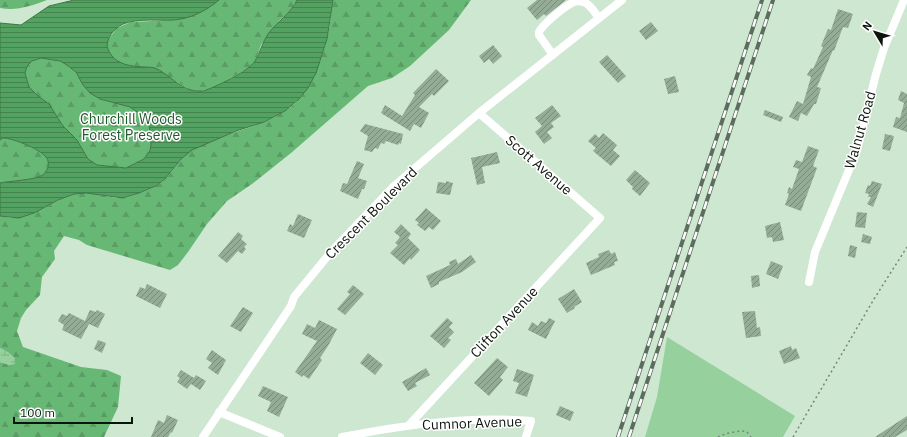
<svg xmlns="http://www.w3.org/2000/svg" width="907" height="437" viewBox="0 0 907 437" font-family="'IBM Plex Sans',sans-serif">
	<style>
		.green { fill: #96d09d }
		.forest { fill: url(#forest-firs) }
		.wetland { fill: url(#wetland-marsh) }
		.water { fill: url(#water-rules); stroke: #3e7848; fill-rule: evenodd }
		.building { fill: url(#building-hatch) }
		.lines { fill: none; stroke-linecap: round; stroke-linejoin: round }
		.path { stroke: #758877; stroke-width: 1.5; stroke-dasharray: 2 3; stroke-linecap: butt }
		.minor { stroke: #fff; stroke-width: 8 }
		.rail-casing { stroke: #5c6c5e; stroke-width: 4 }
		.rail { stroke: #fff; stroke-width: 2.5; stroke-dasharray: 8; stroke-linecap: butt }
		.labels { text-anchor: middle; stroke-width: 3; stroke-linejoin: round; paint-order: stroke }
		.park-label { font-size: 14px; fill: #20582c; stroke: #fff }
		.street-label { font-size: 14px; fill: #0c150d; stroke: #fff }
	</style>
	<defs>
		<pattern id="forest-firs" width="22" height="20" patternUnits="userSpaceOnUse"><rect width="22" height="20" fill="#68b875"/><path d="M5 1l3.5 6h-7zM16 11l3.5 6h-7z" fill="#599d64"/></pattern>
		<pattern id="wetland-marsh" width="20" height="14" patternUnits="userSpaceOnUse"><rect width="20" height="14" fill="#96d09d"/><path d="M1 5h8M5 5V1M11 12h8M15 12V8" fill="none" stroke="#80b286"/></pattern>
		<pattern id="water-rules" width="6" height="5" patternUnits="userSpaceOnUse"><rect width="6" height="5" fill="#53a261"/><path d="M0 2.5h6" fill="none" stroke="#43834e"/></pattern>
		<pattern id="building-hatch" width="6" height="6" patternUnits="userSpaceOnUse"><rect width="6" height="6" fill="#94ac96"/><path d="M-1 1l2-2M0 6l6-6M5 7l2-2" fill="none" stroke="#778b79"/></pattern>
	</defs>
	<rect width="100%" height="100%" fill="#cde7d0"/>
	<path class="green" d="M667 337 795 416 783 437H645L657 397Z"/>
	<path class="forest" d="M0 0H47C31 6 17 11 0 8Z
		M219 0H297L290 11 280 20 261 45 255 62 248 68 216 87 201 91 190 90 154 68 130 66 119 63 112 57 107 47V41L117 28 131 22 174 20 197 14Z
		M333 0H471L449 30 410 66 392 78 368 86 291 153 252 184 227 201 207 224 188 252 178 265 170 270 87 245 79 240 64 236 54 251 55 259 42 277 40 295 26 310 21 318 17 331 23 347 81 367 107 370 121 376 118 407 104 437H0V362L10 365 9 353 0 348V216C7 217 15 219 21 217 40 213 55 199 74 194 90 190 106 198 122 198 127 198 134 195 139 193 149 190 159 186 166 178 175 169 181 156 192 149 225 131 277 126 301 97 311 85 323 55 327 39 330 27 331 13 333 0Z
		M41 58 60 61 67 65 76 72 83 85 100 99 130 107 146 118 149 124 151 144 150 151 144 159 126 168 97 165 88 159 77 140 63 126 49 104 38 96 29 87 25 73 27 66 32 61Z
		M3 138C13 138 39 149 45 156 48 159 49 163 48 167 47 170 45 173 43 175 35 180 10 181 0 183V140Z"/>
	<path class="wetland" d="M0 348 9 353 15 358V364L10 365 0 362Z"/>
	<path class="water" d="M74 0H219C206 11 190 19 173 20 157 21 129 17 117 28 111 32 105 43 108 49 114 64 128 66 143 67 146 67 151 67 155 68 167 73 179 87 191 90 194 91 199 91 203 91 214 88 249 71 255 61 260 53 262 43 268 34 276 23 292 12 297 0H333L327 39 316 73 308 88 299 99 285 111 264 122 236 131 192 150 181 159 165 179 156 186 139 193 123 198 86 193 74 194 58 200 34 213 19 218 0 216V183C10 181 35 180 43 175 45 173 47 170 48 167 49 163 48 159 45 156 39 149 13 138 3 138L0 140V23L21 25 49 6ZM41 58 60 61 67 65 76 72 83 85 90 93 100 99 130 107 146 118 149 124 151 144 150 151 144 159 126 168 97 165 88 159 77 140 63 126 49 104 38 96 29 87 25 73 27 66 32 61Z"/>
	<path class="building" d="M537 0H566L546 16 544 14 537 20 527 8Z
		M838 9 853 14 848 28 843 27 834 51 833 50 817 87 821 88 816 104H814L807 116 801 113 798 121 789 117 797 101 803 104 811 77 807 75 811 68 813 69 823 47 821 46 828 29 831 30Z
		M651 22 658 31 646 40 639 31Z
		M493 45 502 56 493 64 489 59 484 63 479 56Z
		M607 55 626 76 618 83 599 62Z
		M436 69 449 81 434 96 432 94 419 107 429 113 421 128 414 124 410 131 381 113 385 105 402 116 415 95 413 93Z
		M675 76 679 92 668 94 664 79Z
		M901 91 907 94V132L893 127 896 117 900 118 904 103 898 100Z
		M552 105 561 116 551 123 554 127 547 132 552 138 544 144 535 132 542 126 535 118Z
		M765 110 783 117 781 122 763 115Z
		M365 124 403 134 401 144 399 143 398 145 386 141 384 144 381 143 378 149 375 148 372 152 364 150 368 136 360 131Z
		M603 133 617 145 613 150 620 156 611 166 593 151 596 148 588 141 595 134 599 138Z
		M885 134 894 136 890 151 882 149Z
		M808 146 819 150 813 166 817 168 801 211 785 205 789 194 787 193 789 187 792 189 799 169 793 167 796 160 802 162Z
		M497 152 500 163 482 167 485 183 477 185 471 158Z
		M357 161 364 164 358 178 367 181 364 189H362L358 199 340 191 343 183 347 184Z
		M635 170 650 183 640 196 632 189 633 187 626 180Z
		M446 181 453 183 450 195 436 193 438 182 446 183Z
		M872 181 882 184 873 207 867 204 871 197H868L869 194 865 193 868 185 870 186Z
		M426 208 441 221 433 230 429 227 425 231 417 225 419 223 415 220Z
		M857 212 867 213 865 228 855 227Z
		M298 214 312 220 304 238 287 231 290 224 293 226Z
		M780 222 784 240 773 242 772 237 767 238 765 226Z
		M401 224 411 234 408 238 420 250 411 260 410 258 404 265 390 253 398 245 395 243 400 237 394 232Z
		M238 232 243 236 241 239 247 244 244 247 246 249 242 254 238 251 227 263 218 256Z
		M863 234 872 237 870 244 861 242Z
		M850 245 857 247 855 258 848 256Z
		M609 250 611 254 615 252 618 261 614 262 615 265 591 275 586 263 599 257 598 254Z
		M471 255 476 262 462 272 439 282V284L431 288 426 276 450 265 449 262 456 259 458 264Z
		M771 261 783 266 778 279 766 274Z
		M759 275 760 286 752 288 751 276Z
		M147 284 167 294 160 308 136 296 140 287 145 289Z
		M353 285 364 294 345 315 337 309 350 294 347 292Z
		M574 289 582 302 574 307 575 308 567 313 558 299Z
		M243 307 253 313 241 332 230 326Z
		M90 310 96 312 97 310 105 314 98 328 89 324 81 339 62 330 64 325 58 321 62 314 67 316 69 313 85 321Z
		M755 311 757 328 760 327 761 336 746 338 742 312Z
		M447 318 453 323 449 327 454 332 448 338 451 340 444 348 430 336Z
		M549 318 555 321 546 339 528 330 532 322 538 326 541 321 546 323Z
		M319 320 337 329 328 346 320 358 322 360 309 379 303 375 302 377 295 372 317 341 302 334 307 324 315 328Z
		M98 340 106 343 102 353 94 349Z
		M791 346 792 350 796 348 800 358 784 364 779 351Z
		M212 350 226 360 218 375 208 368 212 363 206 359Z
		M368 353 383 365 375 375 360 363Z
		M497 358 508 367 500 377 503 380 489 396 474 383Z
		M426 368 430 375 415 383 417 386 408 391 402 382Z
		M517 369 534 375 527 397 515 393 519 383 513 381Z
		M181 370 194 378 196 375 206 381 200 390 191 384 187 389 177 382 180 378 177 376Z
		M263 386 288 397 279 417 267 411 271 402 258 396Z
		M560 406 574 412 570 421 556 415Z
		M167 415 178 420 172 433 171 432 168 437H151L158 420 164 423Z
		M907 416V430L895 437H875Z"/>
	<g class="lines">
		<path class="path" d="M718 437C723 434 742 429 747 432 747 432 751 437 751 437
			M793 437 874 299 907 247"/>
		<path class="minor" d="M553 55 539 35V32C543 24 564 7 572 3 575 1 580 1 584 2 591 5 595 13 599 18
			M809 282 815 252 856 153 876 74 884 48 904 0
			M219 412 280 437
			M409 425 600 218 479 113
			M203 437 291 306 294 297 331 252 393 187 479 113 622 0
			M342 437C404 425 467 416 531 421L526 437"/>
		<defs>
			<path id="rail" d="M618 437 762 0
				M629 437 773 0"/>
		</defs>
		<use href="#rail" class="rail-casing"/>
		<use href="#rail" class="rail"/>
	</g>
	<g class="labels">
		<g class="park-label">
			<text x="131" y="124">Churchill Woods<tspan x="131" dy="16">Forest Preserve</tspan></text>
		</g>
		<g class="street-label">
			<text transform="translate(860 130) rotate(-74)" y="5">Walnut Road</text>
			<text transform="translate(539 165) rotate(41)" y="5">Scott Avenue</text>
			<text transform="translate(371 213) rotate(-45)" y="5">Crescent Boulevard</text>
			<text transform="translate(504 322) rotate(-47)" y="5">Clifton Avenue</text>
			<text transform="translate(472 423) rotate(-2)" y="5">Cumnor Avenue</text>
		</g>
	</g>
	<g transform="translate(875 32) rotate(308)" stroke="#ffffff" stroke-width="3" paint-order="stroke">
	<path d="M0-3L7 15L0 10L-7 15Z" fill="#0c150d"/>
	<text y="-6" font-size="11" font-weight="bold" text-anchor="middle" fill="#0c150d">N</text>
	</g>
	<path d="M14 417v6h118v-6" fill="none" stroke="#0c150d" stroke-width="2"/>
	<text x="20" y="417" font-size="12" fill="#0c150d" stroke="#ffffff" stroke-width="3" paint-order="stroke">100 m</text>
</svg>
